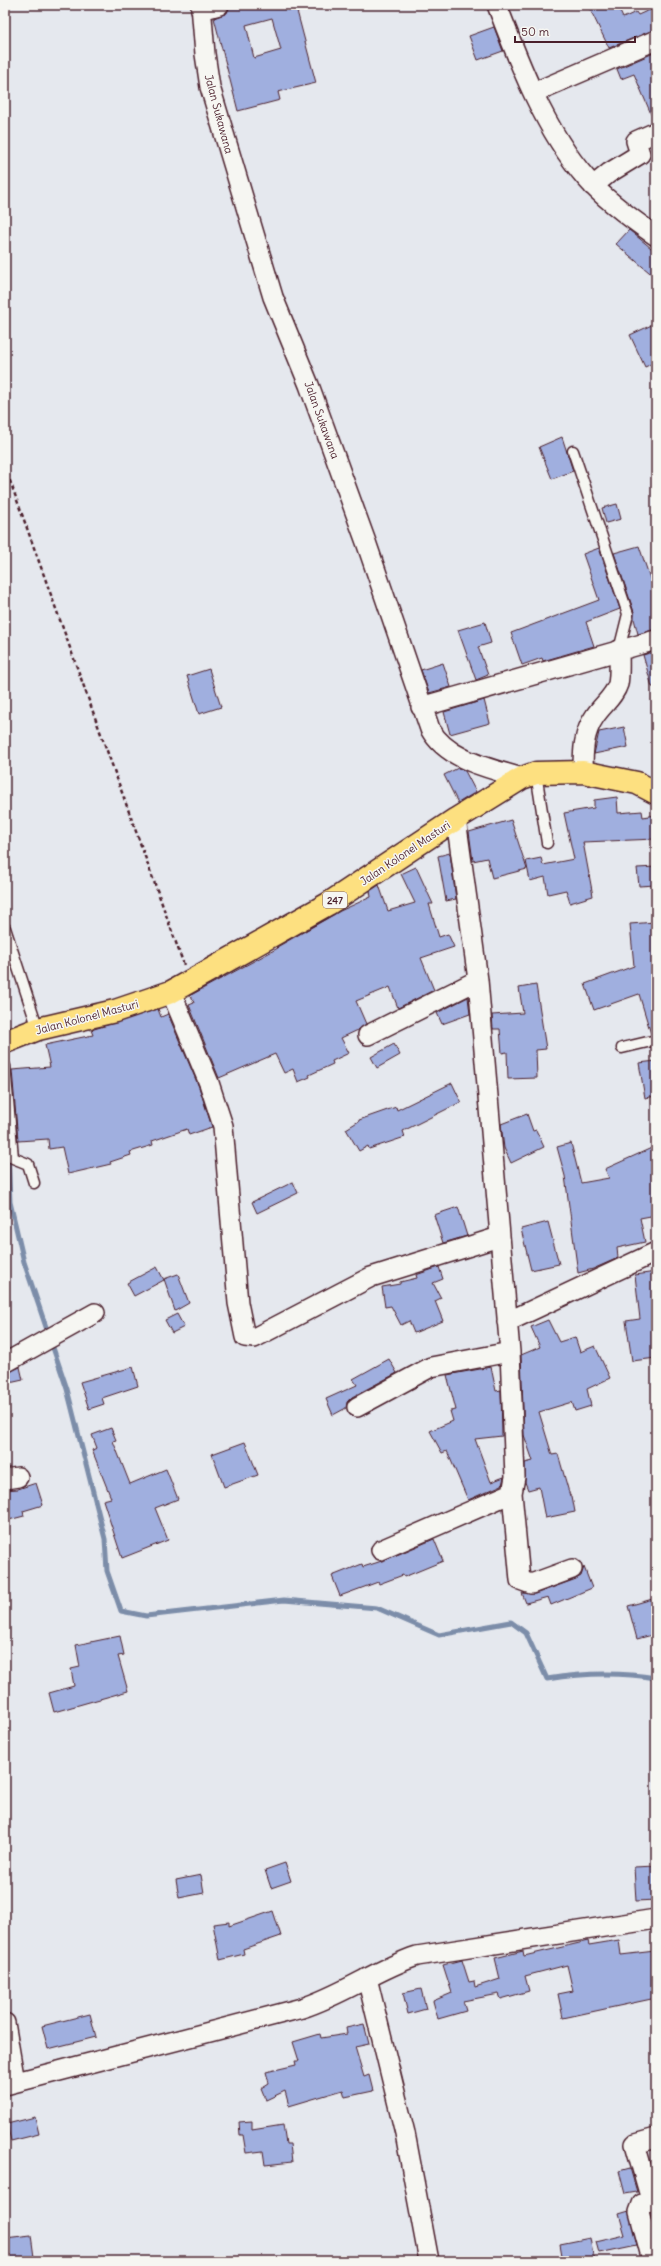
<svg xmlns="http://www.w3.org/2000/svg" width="661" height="2266" viewBox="0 0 661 2266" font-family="Delius,sans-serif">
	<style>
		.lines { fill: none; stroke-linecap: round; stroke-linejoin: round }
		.stream { stroke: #7c8da9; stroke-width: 5 }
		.building { fill: #a0afdf; stroke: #4a1f2b; fill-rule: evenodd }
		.lane-casing { stroke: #4a1f2b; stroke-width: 13 }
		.street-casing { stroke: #4a1f2b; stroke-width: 22 }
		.primary-casing { stroke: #4a1f2b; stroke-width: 25 }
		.path { stroke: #4a1f2b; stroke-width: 2.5; stroke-dasharray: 4 3; stroke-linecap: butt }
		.lane { stroke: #f6f6f2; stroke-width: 10 }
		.street { stroke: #f6f6f2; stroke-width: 19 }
		.primary { stroke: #fde080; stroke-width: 22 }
		.labels { text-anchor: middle; stroke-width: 3; stroke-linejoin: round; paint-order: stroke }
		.shield { fill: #f6f6f2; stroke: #7e6067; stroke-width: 1 }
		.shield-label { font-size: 10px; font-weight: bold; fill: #4a1f2b }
		.street-label { font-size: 11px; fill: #4a1f2b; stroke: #f6f6f2 }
	</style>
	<rect width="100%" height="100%" fill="#e5e8ee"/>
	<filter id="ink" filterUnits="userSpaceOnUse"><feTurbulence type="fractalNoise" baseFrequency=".025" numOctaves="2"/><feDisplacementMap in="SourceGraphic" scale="8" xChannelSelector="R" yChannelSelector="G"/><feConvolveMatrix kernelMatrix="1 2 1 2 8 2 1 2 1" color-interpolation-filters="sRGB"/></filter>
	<g filter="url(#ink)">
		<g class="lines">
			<path class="stream" d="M5 1136 8 1153 10 1202 24 1262 67 1389 105 1539 107 1571 121 1611 146 1616 284 1600 377 1608 439 1635 511 1622 526 1633 547 1679C584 1673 619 1672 656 1678"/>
		</g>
		<path class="building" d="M230 5H303L304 9 297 11 316 83 278 92 280 100 238 111 214 18 227 13ZM272 18 281 50 254 58 246 25Z
			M588 5H617L623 18 636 12 638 15 656 7V29L609 48Z
			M494 27 503 51 478 60 469 36Z
			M656 52V121H654L634 74 621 79 617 69Z
			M629 230 656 252V278L616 244Z
			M656 323V362L645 367 630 335Z
			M562 437 573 471 552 479 539 447Z
			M617 504 621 519 606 523 602 508Z
			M639 546 656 596V629L638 634 634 619V612L614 553Z
			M599 548 620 609 586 622 594 646 543 661 542 658 522 665 511 633 599 600 583 554Z
			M485 622 491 643 478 647 488 675 476 680 458 630Z
			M656 651V687H652L643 655Z
			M443 663 451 687 429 693 421 670Z
			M209 669 221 707 199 714 187 676Z
			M484 700 490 723 450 734 444 712Z
			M624 727 628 747 594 754 599 732Z
			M458 768 465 771 476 792 458 803 444 775Z
			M617 797 618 813 642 811 643 817 656 815V839L583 842 593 896 570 903 566 890 548 894 545 877 530 881 526 861 541 858 543 865 574 859 564 813 594 808V800Z
			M511 820 527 869 492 878 487 858 473 861 469 832Z
			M450 853 456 899 446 901 438 856Z
			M416 867 433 904H429L439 937 448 934 454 947 421 958 434 990 398 1008 390 987 356 1001 366 1024 358 1030 341 1038 349 1053 332 1061 333 1064 309 1075 310 1077 298 1082 293 1069 284 1073 275 1054 219 1078 189 1005 194 1003 191 995 278 948 277 947 340 911 371 897 370 891 379 885 388 911 415 903 401 874Z
			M656 867V885L639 886 637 868Z
			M655 922 656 968H653L656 981V1034H651L639 994 594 1010 585 984 634 966 630 924Z
			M536 985 546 1049 536 1050 537 1078 508 1079 507 1052 502 1053 500 1029H493L492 1015 523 1013 519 988Z
			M468 997 470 1014 442 1024 437 1013Z
			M158 1009 161 1017 168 1014 199 1087 212 1127 189 1135 187 1129 152 1141 153 1145 130 1152 131 1155 110 1162 111 1164 68 1174 62 1147 49 1149 48 1139 18 1141 12 1070 50 1067 45 1045 93 1035 91 1030Z
			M394 1044 400 1055 377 1068 371 1057Z
			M656 1061V1096L645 1098 639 1063Z
			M452 1083 461 1102 403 1131 405 1137 369 1149 368 1146 359 1151 346 1129 359 1121V1120L396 1107 397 1110Z
			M527 1114 533 1131 536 1130 544 1147 511 1163 504 1148 501 1124Z
			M571 1143 581 1183 609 1178 605 1169 656 1146V1215L640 1218 645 1242 617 1248 618 1258 593 1269 578 1273 565 1176 557 1147Z
			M293 1182 298 1193 257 1213 252 1202Z
			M458 1207 467 1236 443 1243 434 1215Z
			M548 1222 559 1264 531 1270 521 1229Z
			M157 1267 164 1280 134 1296 127 1283Z
			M439 1267 443 1279 433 1283 441 1298 435 1301 443 1321 414 1333 409 1321 401 1325 391 1306 385 1307 382 1287 400 1284V1282L417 1278 416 1275Z
			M656 1272V1358L632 1361 626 1321 640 1319 635 1275Z
			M178 1274 189 1303 175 1311 164 1279Z
			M177 1314 184 1327 172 1333 165 1320Z
			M548 1320 559 1342 575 1337 580 1352 595 1346 610 1378 587 1389 591 1406 575 1411 572 1402 539 1412 552 1455 558 1454 570 1496H572L575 1512 545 1518 539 1487 528 1490 525 1482V1463L533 1461 524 1435 521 1355 540 1347 531 1327Z
			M389 1359 397 1373 352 1397 347 1402 346 1408 333 1415 326 1399 357 1385 353 1379Z
			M20 1367 23 1380 5 1384V1374Z
			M133 1367 138 1386 102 1398 104 1404 89 1409 80 1382Z
			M491 1367 496 1391 501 1390 502 1436 475 1439 491 1482 504 1477 502 1485 468 1500 447 1451 442 1453 430 1431 453 1421 450 1411 456 1410 447 1375Z
			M111 1428 116 1440 113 1441 130 1484 166 1469 178 1499 155 1508 168 1540 122 1558 103 1500 111 1498 92 1450 97 1448 92 1435Z
			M245 1442 258 1475 224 1487 212 1454Z
			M36 1483 43 1505 23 1511 24 1516 5 1521V1490L18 1489Z
			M434 1539 443 1561 404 1577 403 1575 379 1584 378 1582 340 1596 332 1576 362 1564 363 1567 385 1560Z
			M584 1567 592 1588 551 1605 548 1597 526 1603 522 1593 535 1594 576 1579 581 1576Z
			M656 1598V1634L637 1639 628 1606Z
			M120 1636 124 1655 118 1656 128 1691 54 1712 49 1693 74 1686 71 1669 80 1667 76 1645Z
			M285 1863 291 1881 271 1888 265 1870Z
			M656 1866V1900L636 1901 634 1867Z
			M201 1875 204 1893 179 1898 176 1880Z
			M273 1911 281 1936 243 1949 244 1954 220 1960 213 1924 229 1922V1926Z
			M619 1940 621 1955 655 1951 656 1998 563 2018 558 1994 573 1991 567 1965 525 1976 529 1991 501 1999 499 1994 463 2001 466 2011 438 2019 433 2001 452 1993 443 1965 462 1960 469 1982 474 1981 475 1987 500 1979 495 1958 523 1951 524 1956 588 1941 589 1945Z
			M421 1989 426 2009 408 2014 403 1993Z
			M90 2014 96 2037 48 2049 42 2026Z
			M364 2024 369 2044 355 2047 364 2077 369 2075 373 2091 345 2097 343 2090 289 2106 285 2091 266 2100 261 2088 269 2083 266 2072 296 2065 295 2061H299L293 2042 320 2034 321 2038 347 2034 346 2028Z
			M35 2117 39 2134 11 2141 7 2124Z
			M252 2121V2130L283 2125 286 2144H290L292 2162 265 2165 263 2151 246 2153 243 2135H240L239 2122Z
			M630 2168 637 2192 625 2194 619 2171Z
			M629 2211 637 2245 599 2253 596 2242 625 2235 619 2214Z
			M31 2235 34 2257 23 2258 24 2261H5V2238Z
			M590 2238 594 2261H563L560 2244Z"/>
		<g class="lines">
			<defs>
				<path id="lane" d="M573 451 628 614 619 650
					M536 773 547 843
					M5 928 38 1029
					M622 1048 656 1040
					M5 1066 13 1158 28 1164 34 1183"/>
				<path id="street" d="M201 5 205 54 210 87 273 297 309 385 366 542 430 729C447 760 489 768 522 778
					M497 5C519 63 545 131 586 178 604 199 633 220 656 236
					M201 10 219 5
					M535 92 656 40
					M593 186 609 173 640 154 636 141 656 132
					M421 707 656 640
					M583 772C583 752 583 733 595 716 602 705 614 697 618 684 620 674 619 660 619 650
					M171 992 209 1083 223 1126 238 1303 245 1337 254 1338 371 1277 499 1237
					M368 1035 478 980
					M507 1322 656 1252
					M5 1363 95 1313
					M357 1407 431 1367 510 1352
					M5 1479 18 1477
					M512 1493 520 1580 531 1584 572 1569
					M381 1550 512 1493 515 1477 510 1352 484 1050 478 980 456 819
					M367 1978 405 2133 429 2261
					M5 2023 15 2082
					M5 2085 302 2008C343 1995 377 1969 417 1956L656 1919
					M651 2200 635 2144 656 2138
					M652 2260 639 2212 642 2204 656 2199"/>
				<path id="primary" d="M5 1042 38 1029 115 1011 171 992 328 904 456 819 522 778 536 773 583 772 637 783 656 793"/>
			</defs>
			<use href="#lane" class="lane-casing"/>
			<use href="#street" class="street-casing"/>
			<use href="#primary" class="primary-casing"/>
			<path class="path" d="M5 467 184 965"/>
			<use href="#lane" class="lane"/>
			<use href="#street" class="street"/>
			<use href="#primary" class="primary"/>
		</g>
	</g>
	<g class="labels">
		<rect class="shield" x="323" y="892" width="24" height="16" rx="3"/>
		<g class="shield-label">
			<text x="335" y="904">247</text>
		</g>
		<g class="street-label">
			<text transform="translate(219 114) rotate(75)" y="4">Jalan Sukawana</text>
			<text transform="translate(322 420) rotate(70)" y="4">Jalan Sukawana</text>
			<text transform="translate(405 853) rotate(-34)" y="4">Jalan Kolonel Masturi</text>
			<text transform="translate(87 1017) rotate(-15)" y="4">Jalan Kolonel Masturi</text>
		</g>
	</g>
	<rect width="661" height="2266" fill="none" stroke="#f6f6f2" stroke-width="20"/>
	<rect x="10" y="10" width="641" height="2246" fill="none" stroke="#4a1f2b" stroke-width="1.5" filter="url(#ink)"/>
	<path d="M515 36v6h120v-6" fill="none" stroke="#4a1f2b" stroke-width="2"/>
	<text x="521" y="36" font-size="12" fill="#4a1f2b" stroke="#f6f6f2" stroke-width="3" paint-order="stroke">50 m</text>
</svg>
